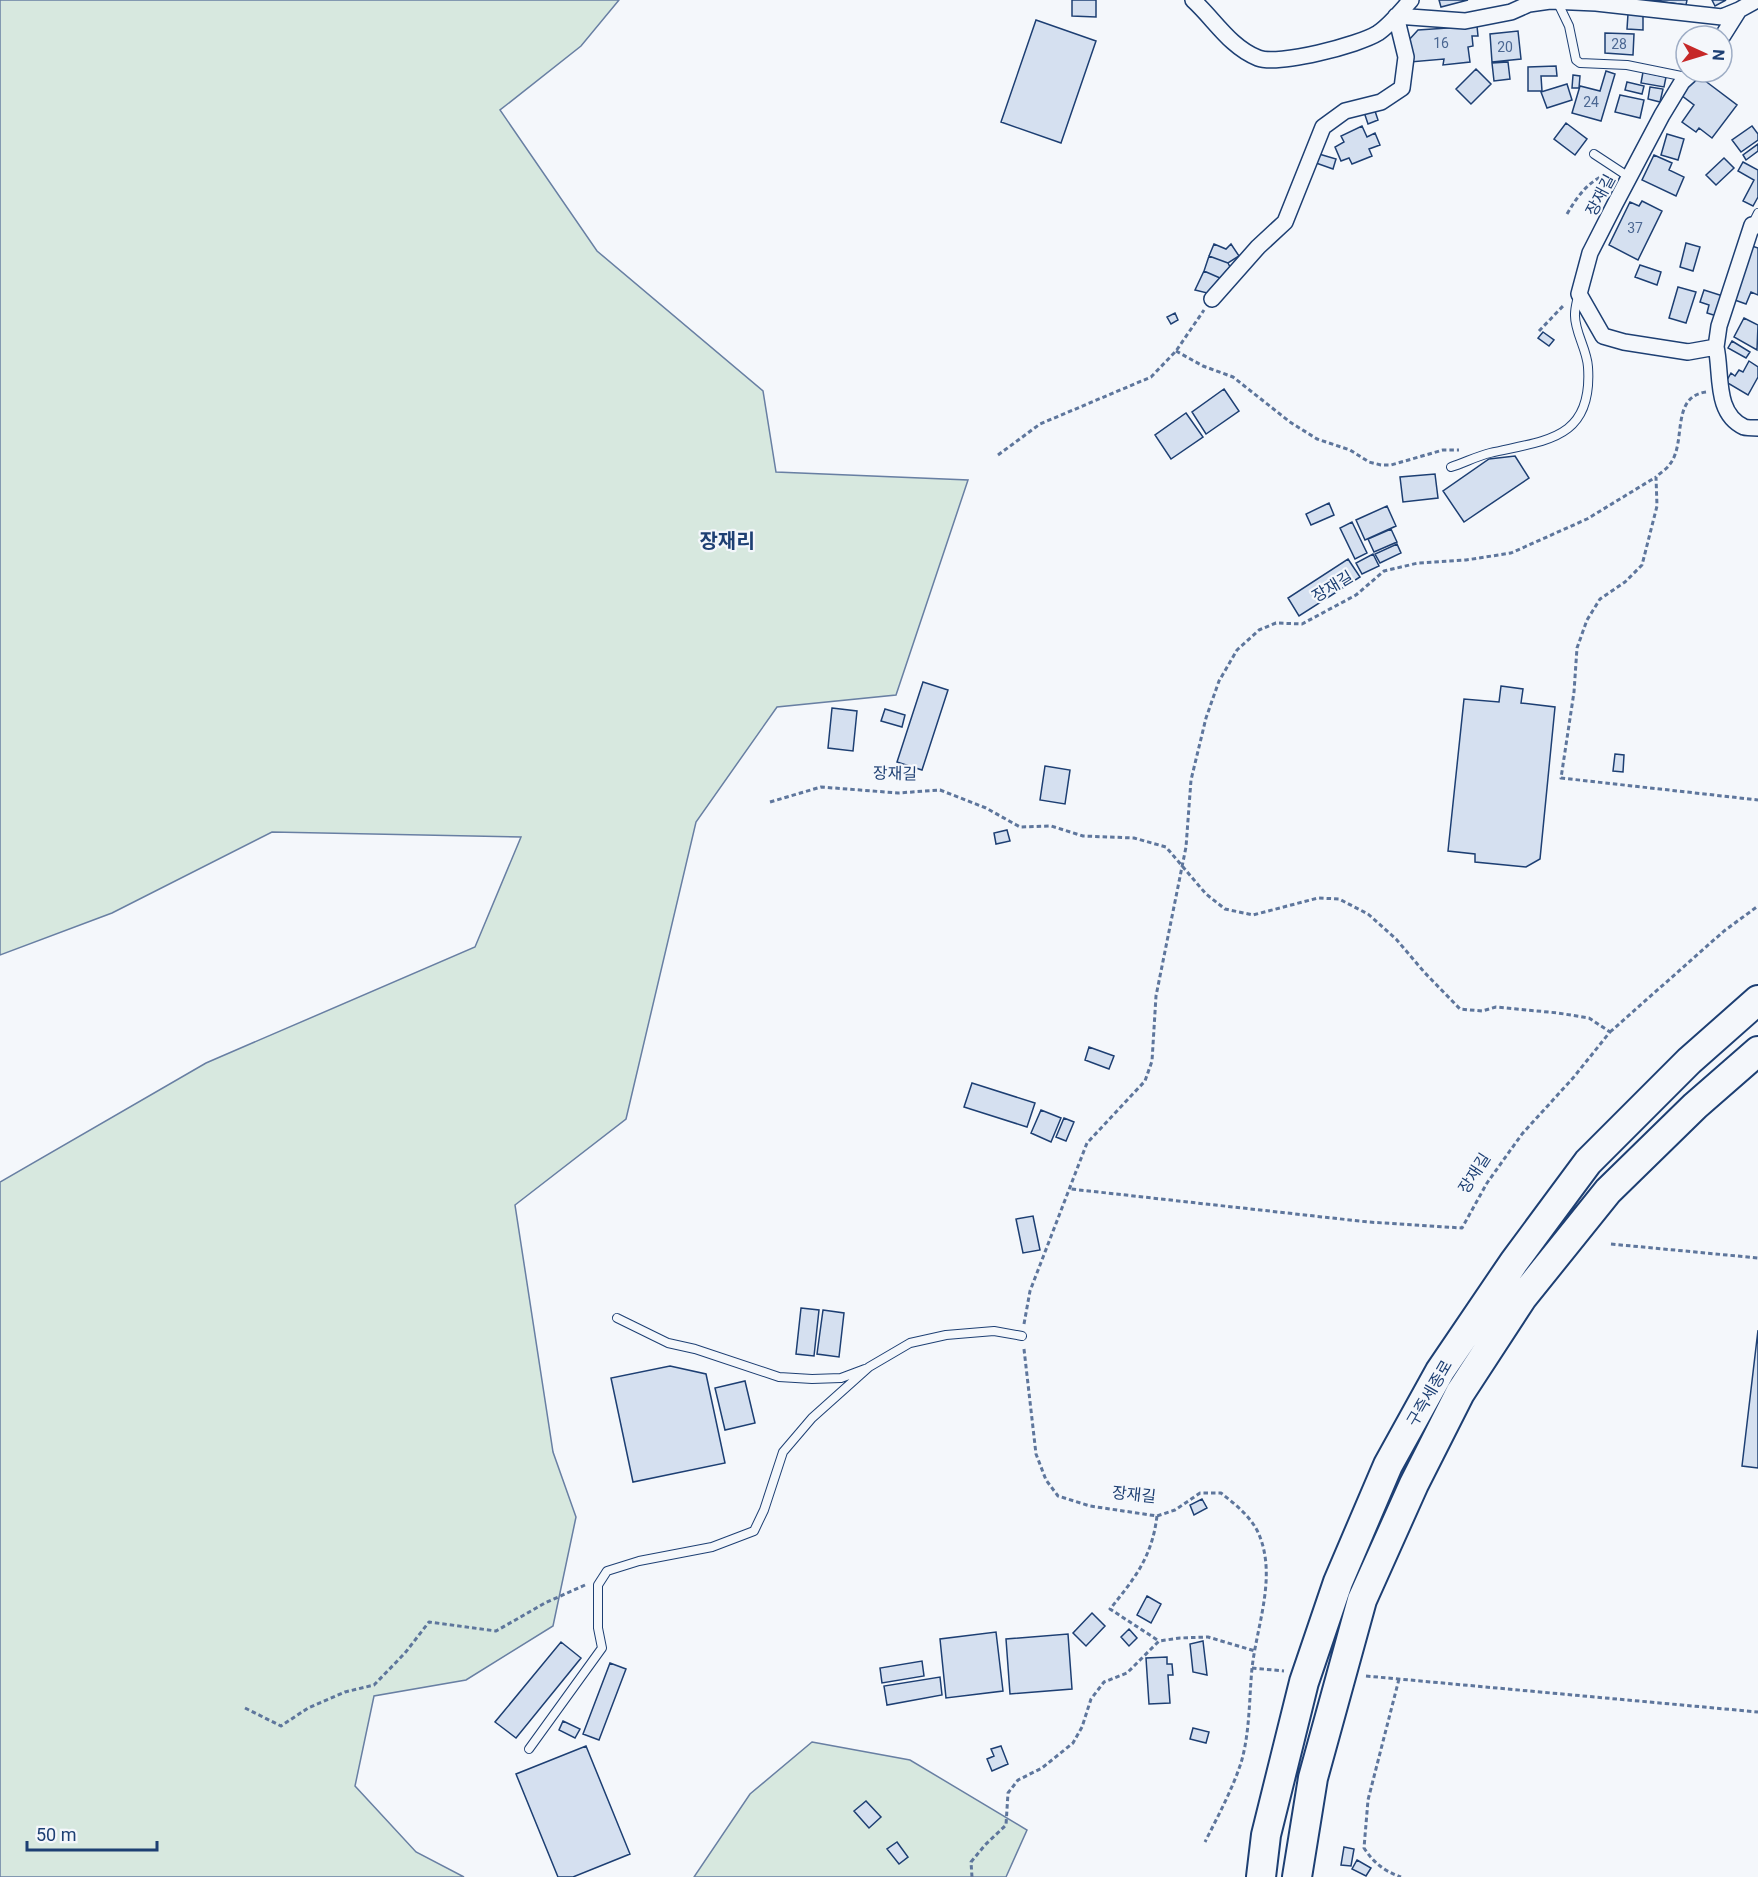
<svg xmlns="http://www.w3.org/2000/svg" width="1758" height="1877" viewBox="0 0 1758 1877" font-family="Roboto,'Noto Sans KR',sans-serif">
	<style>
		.green { fill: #d7e8df; stroke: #687fa3; stroke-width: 1.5 }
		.building { fill: #d5e0f0; stroke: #1d3f73; stroke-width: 1.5 }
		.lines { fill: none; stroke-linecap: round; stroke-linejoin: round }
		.lane-casing { stroke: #1d3f73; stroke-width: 10 }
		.street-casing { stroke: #1d3f73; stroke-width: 18 }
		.highway-casing { stroke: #1d3f73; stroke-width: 32 }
		.path { stroke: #5e769c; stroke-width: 3; stroke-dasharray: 4.5 3; stroke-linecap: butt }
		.lane { stroke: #f4f7fb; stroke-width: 8 }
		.street { stroke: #f4f7fb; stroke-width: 15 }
		.highway { stroke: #f4f7fb; stroke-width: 28 }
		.labels { text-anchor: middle; stroke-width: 4.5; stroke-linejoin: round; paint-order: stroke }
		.number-label { font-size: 14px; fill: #4b6792 }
		.street-label { font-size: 16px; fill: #1d3f73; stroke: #f4f7fb }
		.quarter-label { font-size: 20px; font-weight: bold; fill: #1d3f73; stroke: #f4f7fb }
	</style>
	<rect width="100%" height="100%" fill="#f4f7fb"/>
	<path class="green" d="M0 0H619L581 46 500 110 597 251 763 391 776 472 968 480 896 695 777 707 696 822 626 1119 515 1205 553 1452 576 1517 553 1626 466 1680 374 1696 355 1786 416 1852 464 1877H0V1182L206 1063 475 947 521 837 272 832 112 913 0 955Z
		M812 1742 910 1760 1027 1830 1006 1877H694L750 1794Z"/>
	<path class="building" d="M1072 0H1096V17L1072 16Z
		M1439 0H1468L1441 7Z
		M1650 0H1687L1686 5Z
		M1712 0H1726L1715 6Z
		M1628 14 1643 15V30L1627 29Z
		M1036 20 1096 41 1061 143 1001 122Z
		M1477 26 1478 36H1472L1473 46 1468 47 1470 62 1443 65 1444 59 1410 62 1408 41 1418 30Z
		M1518 31 1521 59 1492 62 1490 34Z
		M1605 33 1634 34 1633 55 1605 53Z
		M1508 62 1510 79 1494 81 1492 63Z
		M1556 66 1557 76H1541L1542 91H1528V67Z
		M1476 69 1491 84 1471 104 1456 89Z
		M1606 71 1615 74 1601 121 1572 113 1580 86 1600 91Z
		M1643 72 1666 77 1664 87 1641 83Z
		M1696 74 1737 105 1712 138 1699 128 1696 132 1682 122 1694 105 1681 95Z
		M1573 75 1580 76 1579 88H1572Z
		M1627 82 1644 86 1642 94 1625 90Z
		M1567 84 1572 100 1547 108 1541 92Z
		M1650 87 1663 89 1660 102 1648 99Z
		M1620 95 1644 100 1640 118 1615 112Z
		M1374 108 1378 120 1368 124 1364 112Z
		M1566 123 1587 139 1575 155 1554 139Z
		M1362 126 1367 137 1375 133 1380 145 1369 149 1372 156 1352 164 1349 158 1341 161 1335 147 1344 142 1341 136Z
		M1752 126 1758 134V140L1741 152 1732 140Z
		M1667 134 1684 139 1678 160 1661 155Z
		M1758 144V151L1746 160 1743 155Z
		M1319 154 1336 159 1333 169 1316 163Z
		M1654 155 1672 163 1669 170 1684 177 1676 196 1642 180Z
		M1724 158 1734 168 1716 185 1706 175Z
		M1743 162 1758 170V197L1753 206 1743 201 1754 180 1738 171Z
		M1642 201 1662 211 1638 260 1609 245 1630 202 1639 206Z
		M1686 243 1700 247 1693 271 1680 267Z
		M1214 244 1226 249 1231 244 1239 256 1228 263 1209 256Z
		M1749 245 1758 248V295L1751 292 1746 304 1732 299Z
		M1209 256 1228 263 1230 267 1220 278 1204 271Z
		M1640 265 1661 272 1657 285 1635 277Z
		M1204 271 1220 278 1207 293 1195 290Z
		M1678 287 1696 292 1686 323 1669 318Z
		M1704 290 1726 297 1720 317 1707 313 1709 305 1700 302Z
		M1175 313 1178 320 1171 324 1167 317Z
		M1744 318 1758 325 1757 350 1734 337Z
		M1543 332 1554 340 1549 346 1538 338Z
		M1732 341 1750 352 1746 358 1728 348Z
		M1749 361 1758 367V377L1748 395 1726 382 1731 373 1735 376 1739 370 1743 372Z
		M1224 389 1239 411 1206 434 1192 412Z
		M1186 413 1203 437 1171 459 1155 435Z
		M1515 456 1529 478 1464 522 1443 491 1489 459Z
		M1435 474 1438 498 1403 502 1400 477Z
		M1329 503 1334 515 1311 525 1306 514Z
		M1387 506 1396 526 1365 540 1356 520Z
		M1352 522 1367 553 1355 559 1340 528Z
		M1391 529 1397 542 1374 552 1368 539Z
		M1397 544 1401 553 1380 563 1375 554Z
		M1373 554 1379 566 1362 574 1356 563Z
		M1348 559 1360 577 1299 616 1288 598Z
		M923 682 948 690 922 770 897 762Z
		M1501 686 1523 689 1521 703 1555 707 1540 859 1526 867 1475 862V854L1448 851 1464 699 1499 702Z
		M832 708 857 711 853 751 828 748Z
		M885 709 905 715 902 727 881 721Z
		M1615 754 1624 755 1623 772 1613 771Z
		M1045 766 1070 770 1065 804 1040 800Z
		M1007 830 1010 841 996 844 994 833Z
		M1089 1047 1114 1056 1109 1069 1085 1060Z
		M972 1083 1035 1103 1027 1127 964 1107Z
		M1041 1110 1061 1118 1051 1142 1031 1133Z
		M1064 1118 1074 1122 1066 1141 1056 1137Z
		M1033 1216 1040 1250 1023 1253 1016 1219Z
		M801 1308 819 1310 814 1356 796 1354Z
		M823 1310 844 1313 839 1357 817 1354Z
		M1758 1330V1468L1742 1466Z
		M670 1366 706 1374 725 1463 633 1482 611 1378Z
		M745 1381 755 1423 725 1430 715 1388Z
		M1202 1499 1207 1508 1194 1515 1190 1505Z
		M1147 1596 1161 1604 1151 1623 1137 1615Z
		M1092 1613 1105 1626 1086 1646 1073 1633Z
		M1129 1629 1137 1638 1129 1646 1121 1637Z
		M996 1632 1003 1691 946 1698 940 1639Z
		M1068 1634 1072 1689 1010 1694 1006 1639Z
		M1203 1641 1207 1675 1193 1672 1190 1644Z
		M561 1642 581 1658 516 1738 495 1722Z
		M1167 1657V1664H1172L1173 1675H1168L1170 1703 1149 1704 1146 1658Z
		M922 1661 924 1676 882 1683 880 1668Z
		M610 1663 626 1669 599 1740 583 1734Z
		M940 1677 942 1695 887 1705 884 1686Z
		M563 1721 580 1729 575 1738 559 1730Z
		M1193 1728 1209 1732 1206 1743 1190 1739Z
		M586 1746 630 1854 573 1877H558L516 1774Z
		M1001 1746 1008 1764 992 1771 987 1759 994 1756 991 1749Z
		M866 1801 881 1817 869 1828 854 1811Z
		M897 1842 908 1857 899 1864 887 1849Z
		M1344 1847 1354 1849 1351 1866 1341 1865Z
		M1357 1860 1371 1868 1366 1876 1352 1869Z"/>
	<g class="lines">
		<defs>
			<path id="lane" d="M1557 1 1569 26 1576 60 1580 63 1627 65 1686 77
				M1594 154 1629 177
				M1752 225 1758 213
				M1451 467C1464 463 1477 456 1490 453 1546 440 1593 440 1588 367 1587 349 1574 331 1575 314 1575 308 1577 301 1578 296
				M617 1318 668 1343 695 1349 779 1377 812 1379 841 1378 865 1369
				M529 1749 602 1648 598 1628V1585L607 1571 639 1561 712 1547 754 1531 764 1510 783 1452 812 1418 869 1367 910 1343 946 1335 994 1331 1022 1336"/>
			<path id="street" d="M1193 0C1214 19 1230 47 1258 58 1278 66 1359 45 1378 33 1390 25 1401 11 1411 0
				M1396 16 1465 21 1511 12 1529 4 1550 1 1596 3 1722 17 1739 10
				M1722 37 1739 10 1757 0
				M1693 72 1682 82 1662 115 1615 204 1590 253 1579 294 1603 336 1624 342 1688 352 1716 347 1719 326 1752 225 1758 226
				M1212 299 1258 247 1285 222 1323 127 1345 111 1381 102 1402 88 1406 57 1396 16
				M1716 347C1722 373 1714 413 1744 427 1747 428 1754 428 1758 428"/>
			<path id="highway" d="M1261 1877 1266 1835 1304 1682 1338 1582 1388 1465 1440 1371 1514 1262 1588 1162 1689 1061 1758 1000
				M1297 1877 1313 1778 1362 1600 1414 1484 1460 1393 1522 1298 1608 1191 1695 1106 1758 1051"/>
		</defs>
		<use href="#lane" class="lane-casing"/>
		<use href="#street" class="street-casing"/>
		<use href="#highway" class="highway-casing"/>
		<path class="path" d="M1567 214C1577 197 1586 184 1604 175
			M1539 331 1563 306
			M1176 351 1203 366 1233 377 1290 422 1317 439 1350 450 1369 462 1381 465H1391L1443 450H1459
			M1706 392C1670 397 1687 442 1670 464 1667 469 1660 473 1656 477L1657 506 1642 565 1625 582 1600 599 1587 620 1577 648 1574 692 1561 778 1758 800
			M998 455 1040 424 1151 377 1176 351 1204 310
			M770 802 821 787 898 793 940 790 986 808 1020 827 1051 826 1083 836 1134 838 1166 847 1206 894 1225 909 1253 915 1318 898 1339 899 1368 914 1396 939 1425 973 1460 1009 1482 1011 1496 1007 1558 1013 1589 1018 1610 1032 1573 1078 1522 1134 1487 1183 1462 1228 1368 1222 1071 1189
			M1610 1032 1724 931 1758 906
			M1611 1244 1758 1258
			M1024 1324 1030 1291 1087 1143 1145 1081 1152 1061 1156 996 1186 847 1191 780 1206 718 1219 681 1237 650 1259 630 1276 623 1302 624 1356 595 1384 571 1418 563 1466 560 1511 553 1587 519 1656 477
			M1024 1349 1036 1454 1046 1480 1058 1496 1090 1506 1157 1516 1175 1510 1200 1493H1221C1236 1505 1253 1518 1260 1537 1276 1579 1257 1625 1252 1668 1249 1700 1250 1732 1241 1763 1232 1790 1218 1816 1205 1842
			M1157 1516C1152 1557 1135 1578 1110 1609L1159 1641
			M1252 1668 1284 1671
			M1366 1676 1758 1712
			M1399 1679 1368 1800 1364 1848C1374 1863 1384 1871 1401 1877
			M245 1708 281 1726 308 1708 345 1692 374 1685 405 1653 429 1622 496 1631 545 1603 585 1585
			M972 1877 971 1862 985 1845 1006 1825 1008 1793 1018 1780 1042 1768 1073 1743 1082 1727 1091 1699 1104 1682 1127 1673 1159 1641 1180 1638 1208 1637 1255 1651"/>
		<use href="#lane" class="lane"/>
		<use href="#street" class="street"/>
		<use href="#highway" class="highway"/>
	</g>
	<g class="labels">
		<g class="number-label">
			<text x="1441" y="48">16</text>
			<text x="1619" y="49">28</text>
			<text x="1505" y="52">20</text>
			<text x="1591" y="107">24</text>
			<text x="1635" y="233">37</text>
		</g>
		<g class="street-label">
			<text transform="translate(1600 195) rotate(-62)" y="6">장재길</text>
			<text transform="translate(1332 586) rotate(-31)" y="6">장재길</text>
			<text transform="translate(895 773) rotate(1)" y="6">장재길</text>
			<text transform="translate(1474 1173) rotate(-57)" y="6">장재길</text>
			<text transform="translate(1429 1393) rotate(-60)" y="6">구즉세종로</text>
			<text transform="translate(1134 1494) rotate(6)" y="6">장재길</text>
		</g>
		<g class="quarter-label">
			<text x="727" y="548">장재리</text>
		</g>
	</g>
	<g transform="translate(1704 54) rotate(94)"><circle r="28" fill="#f4f7fb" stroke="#9eadc5" stroke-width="1.5"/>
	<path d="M0-4.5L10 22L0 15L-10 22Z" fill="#c62828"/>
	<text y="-9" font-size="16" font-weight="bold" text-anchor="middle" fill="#1d3f73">N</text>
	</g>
	<path d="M27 1841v9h130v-9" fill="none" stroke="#1d3f73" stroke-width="3"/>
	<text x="36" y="1841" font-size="18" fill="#1d3f73" stroke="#f4f7fb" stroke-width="4.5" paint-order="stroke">50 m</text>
</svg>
